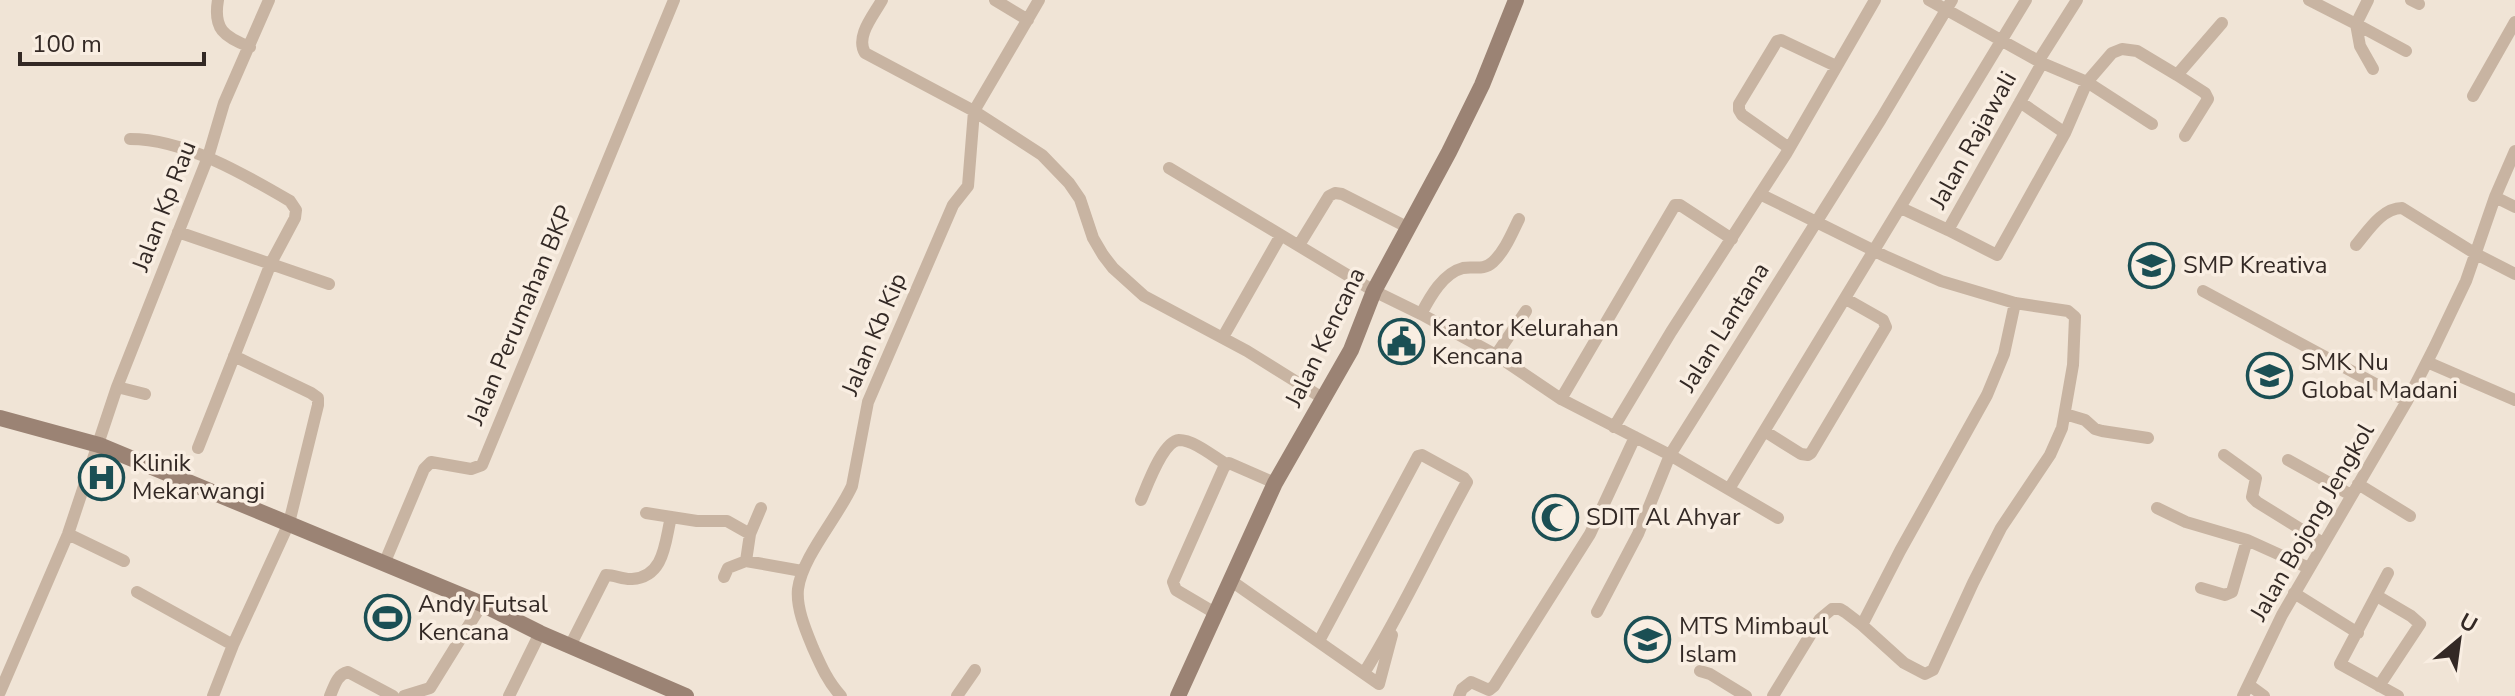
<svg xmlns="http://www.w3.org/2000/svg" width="2515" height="696" viewBox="0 0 2515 696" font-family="'Nunito Sans',sans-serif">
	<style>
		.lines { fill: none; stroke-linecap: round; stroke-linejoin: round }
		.street { stroke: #c8b4a2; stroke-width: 12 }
		.secondary { stroke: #9b8374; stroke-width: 16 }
		.labels { text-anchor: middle; stroke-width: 7; stroke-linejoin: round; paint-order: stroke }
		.street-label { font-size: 24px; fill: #332925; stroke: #f9eee2 }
		.poi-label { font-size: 24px; fill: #332925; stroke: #f9eee2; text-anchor: start }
	</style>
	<rect width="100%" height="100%" fill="#f0e4d6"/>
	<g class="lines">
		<path class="street" d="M218 0C213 29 224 37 250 47
			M882 0C874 15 855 36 865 53L974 111 1042 155 1069 183 1080 199 1093 238 1103 255 1113 268 1144 296 1247 351 1324 399
			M995 0 1028 20
			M1929 0 2042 63 2087 82 2152 124
			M2309 0 2356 24 2368 0
			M2411 0 2419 4
			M2356 24 2406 51
			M2356 24 2360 46 2373 69
			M2039 60 2077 0
			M2042 63 1948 230 1997 255 2065 133 2087 82 2112 53 2122 49 2137 51 2177 75 2222 23
			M2177 75 2205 93 2208 99 2185 136
			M2473 96 2515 22
			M2020 102 2065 133
			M130 139C184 139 244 174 290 201L296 210 295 218 271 263 198 448
			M1789 148 1742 115 1739 110V104L1777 41 1781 40 1836 66
			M1169 168 1374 291 1421 314 1496 355 1561 399 1670 455 1778 518
			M1760 194 1786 154 1875 0
			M2495 197 2515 207
			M1901 208 1948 230
			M178 232 329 284
			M1299 245 1329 196 1335 193 1342 194 1407 227
			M2356 245C2368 231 2382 208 2402 208L2476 254 2515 274
			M2203 291 2407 401
			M1421 314C1430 297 1443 273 1463 268 1474 266 1483 271 1493 262 1505 251 1512 233 1519 219
			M1223 337 1281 235
			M1496 355 1526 311
			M2427 362 2515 400
			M117 387 145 394
			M1561 399 1675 205H1680L1732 239
			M2065 414 2085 420 2095 429 2102 431 2148 438
			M1614 427 1671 332 1760 194 1887 257 1941 281 2015 303 2068 311 2075 317 2073 365 2062 428 2050 455 2001 528 1973 583 1933 670 1925 674 1904 663 1862 625 1845 612 1840 609H1832L1820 619 1773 696
			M1766 432 1801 454 1808 455 1811 453 1886 327 1883 320 1846 299
			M2224 455 2256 478 2252 497 2257 502 2323 543
			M2288 460 2351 495
			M2358 484 2410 516
			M1729 489 2026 0
			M1141 500C1147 486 1163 441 1179 440 1194 440 1214 457 1226 464
			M2157 508 2186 522 2247 540 2309 568
			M646 513 697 521H727L750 534
			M68 534 124 561
			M746 561 750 534 761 508
			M384 564 424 469 431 462 471 469 482 465 674 0
			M2388 573 2340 664 2398 696
			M724 577 728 568 746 561 802 571
			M1230 580 1379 684 1392 635
			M2201 588 2225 595 2232 592 2247 540
			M137 592 233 645
			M2294 593 2358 633
			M2377 596 2411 616 2420 624 2379 686
			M1597 612 1638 534 1670 455 1881 119 1952 0
			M1215 613 1176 590 1173 582 1224 467 1229 463 1275 483
			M1862 625 1900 551 1987 395 2004 354 2015 303
			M1319 641 1418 456 1422 455 1464 478 1467 482C1432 545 1402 612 1364 673
			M570 646 606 575C615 575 624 580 632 579 665 577 665 541 671 517
			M1700 671 1710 674 1746 696
			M2249 685 2264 696
			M0 692 68 534 117 387 208 157 224 103 269 0
			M213 696 233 645 289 523 318 405V398L311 393 234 356
			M330 696C334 687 337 674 348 672L393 696
			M404 696 430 688 482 604
			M509 696 540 633
			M841 696C828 682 821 666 813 648 806 631 796 608 798 589 802 557 838 517 852 486L868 402 953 205 968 186 974 111 1039 0
			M957 696 975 670
			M1459 696 1462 689 1471 682 1489 690 1494 686 1590 534 1635 437
			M2243 696 2282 615 2407 401 2433 350 2466 281 2495 197 2515 151"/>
		<path class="secondary" d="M0 418 99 445 482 604 540 633 686 696
			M1178 696 1275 483 1351 350 1374 291 1449 152 1482 85 1516 0"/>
	</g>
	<defs>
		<symbol id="school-ring" viewBox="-11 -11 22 22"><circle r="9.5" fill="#f9eee2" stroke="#1b4f54" stroke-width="1.5"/><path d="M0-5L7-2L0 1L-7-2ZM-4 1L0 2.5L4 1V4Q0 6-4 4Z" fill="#1b4f54"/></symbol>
		<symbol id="civic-ring" viewBox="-11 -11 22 22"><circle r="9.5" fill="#f9eee2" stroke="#1b4f54" stroke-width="1.5"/><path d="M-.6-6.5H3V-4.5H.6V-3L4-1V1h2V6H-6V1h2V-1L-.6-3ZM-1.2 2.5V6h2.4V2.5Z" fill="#1b4f54"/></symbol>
		<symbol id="hospital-ring" viewBox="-11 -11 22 22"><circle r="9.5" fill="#f9eee2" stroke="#1b4f54" stroke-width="1.5"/><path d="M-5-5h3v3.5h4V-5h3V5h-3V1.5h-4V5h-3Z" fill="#1b4f54"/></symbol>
		<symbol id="mosque-ring" viewBox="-11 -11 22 22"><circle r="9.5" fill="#f9eee2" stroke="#1b4f54" stroke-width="1.5"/><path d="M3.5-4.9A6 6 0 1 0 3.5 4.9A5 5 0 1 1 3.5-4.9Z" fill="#1b4f54"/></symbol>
		<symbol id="stadium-ring" viewBox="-11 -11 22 22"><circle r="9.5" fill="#f9eee2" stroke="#1b4f54" stroke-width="1.5"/><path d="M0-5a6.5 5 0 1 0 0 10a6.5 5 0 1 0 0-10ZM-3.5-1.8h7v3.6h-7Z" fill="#1b4f54"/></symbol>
	</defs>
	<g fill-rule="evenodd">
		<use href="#school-ring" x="2126" y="240" width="51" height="51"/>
		<use href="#civic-ring" x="1376" y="316" width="51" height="51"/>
		<use href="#school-ring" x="2244" y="350" width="51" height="51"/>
		<use href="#hospital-ring" x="76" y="452" width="51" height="51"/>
		<use href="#mosque-ring" x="1530" y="492" width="51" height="51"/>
		<use href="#stadium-ring" x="362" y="592" width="51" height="51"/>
		<use href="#school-ring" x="1622" y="614" width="51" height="51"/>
	</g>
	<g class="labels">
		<g class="street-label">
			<text transform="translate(1973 140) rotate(-61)" y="8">Jalan Rajawali</text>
			<text transform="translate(164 206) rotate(-69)" y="8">Jalan Kp Rau</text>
			<text transform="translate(520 315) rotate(-67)" y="8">Jalan Perumahan BKP</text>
			<text transform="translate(1724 327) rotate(-58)" y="8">Jalan Lantana</text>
			<text transform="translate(874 334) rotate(-67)" y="8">Jalan Kb Kip</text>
			<text transform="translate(1325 337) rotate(-64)" y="8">Jalan Kencana</text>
			<text transform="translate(2312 522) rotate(-60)" y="8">Jalan Bojong Jengkol</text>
		</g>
		<g class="poi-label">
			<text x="2183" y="273">SMP Kreativa</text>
			<text x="1432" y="336">Kantor Kelurahan<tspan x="1432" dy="28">Kencana</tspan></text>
			<text x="2301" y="370">SMK Nu<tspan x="2301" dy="28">Global Madani</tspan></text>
			<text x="132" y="471">Klinik<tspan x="132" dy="28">Mekarwangi</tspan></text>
			<text x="1586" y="525">SDIT Al Ahyar</text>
			<text x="418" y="612">Andy Futsal<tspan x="418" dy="28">Kencana</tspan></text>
			<text x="1679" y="634">MTS Mimbaul<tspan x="1679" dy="28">Islam</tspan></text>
		</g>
	</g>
	<g transform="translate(2459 640) rotate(29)" stroke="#f9eee2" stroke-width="6" paint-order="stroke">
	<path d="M0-6L14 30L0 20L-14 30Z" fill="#332925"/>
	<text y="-12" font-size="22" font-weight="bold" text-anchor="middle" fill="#332925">U</text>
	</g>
	<path d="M20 52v12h184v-12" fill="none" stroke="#332925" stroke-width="4"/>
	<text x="32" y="52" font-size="24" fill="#332925" stroke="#f9eee2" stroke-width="6" paint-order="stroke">100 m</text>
</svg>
